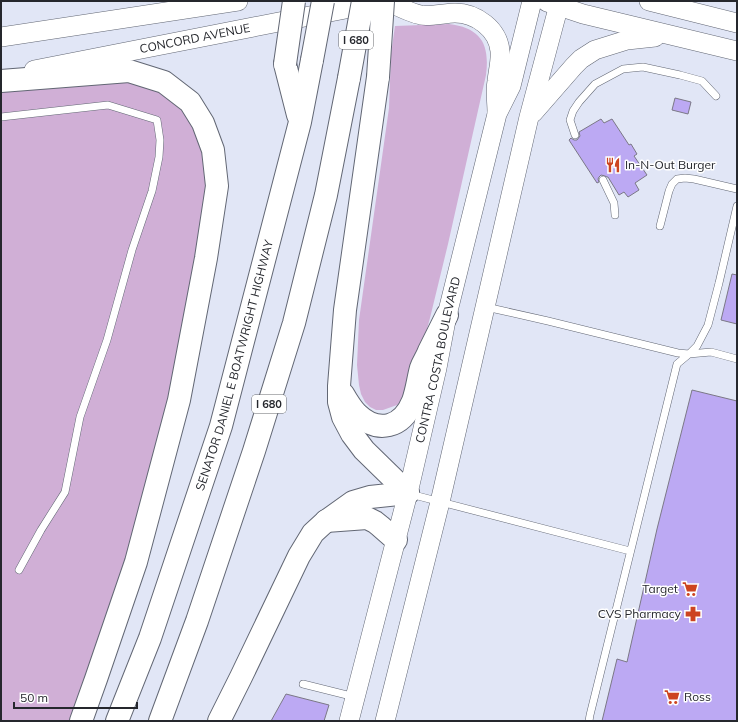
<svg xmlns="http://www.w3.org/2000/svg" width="738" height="722" viewBox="0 0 738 722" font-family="Mulish,sans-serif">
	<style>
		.green { fill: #d0afd6 }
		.building { fill: #bca9f3; stroke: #7b7886 }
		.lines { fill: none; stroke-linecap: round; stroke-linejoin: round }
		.lane-casing { stroke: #626774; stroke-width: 8 }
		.secondary-casing { stroke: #626774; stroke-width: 20 }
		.highway-casing { stroke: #626774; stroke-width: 24 }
		.lane { stroke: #fff; stroke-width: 7 }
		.secondary { stroke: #fff; stroke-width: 19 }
		.highway { stroke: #fff; stroke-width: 22 }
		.highway-bridge-casing { stroke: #626774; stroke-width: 24; stroke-linecap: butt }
		.highway-bridge { stroke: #fff; stroke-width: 22 }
		.labels { text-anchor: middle; stroke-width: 3; stroke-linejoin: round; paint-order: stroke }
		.shield { fill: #fff; stroke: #66686c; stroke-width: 1 }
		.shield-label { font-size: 11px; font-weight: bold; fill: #25272d }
		.street-label { font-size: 12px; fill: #25272d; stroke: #fff }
		.poi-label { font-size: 12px; fill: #25272d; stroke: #fff; text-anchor: start }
	</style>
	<rect width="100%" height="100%" fill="#e1e6f6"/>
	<path class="green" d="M449 24C481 28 490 44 486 75L448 244 430 318 412 384 404 398 397 405 383 410H376L370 407 365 402 361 394 359 385 357 365 359 320 389 108 391 54 395 26Z
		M1 81 164 82 213 150 179 400 81 721H1Z"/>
	<path class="building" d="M675 98 691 102 688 114 672 110Z
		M601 119 604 123 612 119 629 145 631 144 637 154 634 156 647 175 635 183 639 190 628 197 624 192 619 195 608 177H607L605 176 601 175 599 177 598 179 599 182 597 183 569 140 571 138 574 140H577L580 136 579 132Z
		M732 274 737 275V324L721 320Z
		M692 390 737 401V721H602L617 659 627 662 657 529Z
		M286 694 329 705 324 721H271Z"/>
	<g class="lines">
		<defs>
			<path id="lane" d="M1 117 108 105 157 120 160 140 159 157 152 191 132 250 107 340 80 417 65 492 41 530 19 570
				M575 135 570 120 573 111 579 102 595 84 623 69 643 67 680 75 702 81 716 96
				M603 180 614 203 615 215
				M660 226 669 191 672 184 677 179 685 178 694 179 737 189
				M486 307 548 321 678 353 689 354 711 352 737 359
				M410 494 630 551
				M303 684 355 697
				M589 721 590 715 677 364 689 354 697 346 708 325 719 283 737 206"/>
			<g id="secondary">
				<path d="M387 1C397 6 410 13 421 15 428 17 446 13 455 13 476 13 498 29 500 51 501 61 498 71 497 81 495 91 497 102 497 112"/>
				<path d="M649 1 737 23"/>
				<path d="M547 2 583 14 737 51"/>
				<path d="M1 37 238 1"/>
				<path id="s1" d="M34 70 376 3"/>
				<path d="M533 113 574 66 581 59 595 50 627 40 655 37"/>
				<path id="s2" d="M349 721 408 493 437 368 447 315 497 114 511 86 532 1"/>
				<path d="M385 721 440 502 529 117 560 1"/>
			</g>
			<g id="highway">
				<path d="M285 64 298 115"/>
				<path d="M378 77 345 310 339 386V402L343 417 352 434 364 450 408 493"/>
				<path d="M1 81 129 71 164 82 190 102 203 123 213 150 217 186 206 258 179 400 136 562 96 679 81 721"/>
				<path d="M343 394C347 401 351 408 357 414 378 434 402 428 413 401 417 390 418 379 421 368 423 362 427 357 429 351 435 339 441 327 447 315"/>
				<path d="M326 521 367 518 375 522 380 526 396 540"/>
				<path id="s3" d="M117 721 150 638 221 426 300 122 312 60"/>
				<path d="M160 721 197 621 254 451 294 323 326 195 349 78"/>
				<path d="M219 721 241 677 299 556 313 533 325 522 353 502 370 497 408 493"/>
			</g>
		</defs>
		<use href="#lane" class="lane-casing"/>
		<use href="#secondary" class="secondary-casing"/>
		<use href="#highway" class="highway-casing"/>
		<use href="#lane" class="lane"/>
		<use href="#secondary" class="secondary"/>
		<use href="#highway" class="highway"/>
		<defs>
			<path id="highway-bridge" d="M312 60 323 1
				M285 64 294 1
				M378 77 383 1
				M349 78 363 1"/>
		</defs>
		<use href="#highway-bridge" class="highway-bridge-casing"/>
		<use href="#highway-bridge" class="highway-bridge"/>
	</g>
	<defs>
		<symbol id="restaurant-bare" viewBox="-9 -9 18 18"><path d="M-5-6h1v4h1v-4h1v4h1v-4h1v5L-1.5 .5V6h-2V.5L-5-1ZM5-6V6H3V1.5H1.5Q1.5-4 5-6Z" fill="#cd4420" stroke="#fff" stroke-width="2.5" paint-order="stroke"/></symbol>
		<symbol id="supermarket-bare" viewBox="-9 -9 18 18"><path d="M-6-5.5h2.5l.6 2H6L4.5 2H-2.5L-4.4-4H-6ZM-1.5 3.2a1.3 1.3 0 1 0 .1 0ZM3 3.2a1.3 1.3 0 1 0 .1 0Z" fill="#cd4420" stroke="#fff" stroke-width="2.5" paint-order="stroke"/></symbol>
		<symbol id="pharmacy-bare" viewBox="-9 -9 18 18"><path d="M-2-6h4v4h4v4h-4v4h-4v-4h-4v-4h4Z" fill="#cd4420" stroke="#fff" stroke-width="2.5" paint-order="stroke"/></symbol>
	</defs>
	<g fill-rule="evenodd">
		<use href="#restaurant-bare" x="602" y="154" width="22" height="22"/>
		<use href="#supermarket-bare" x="679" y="578" width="22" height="22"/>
		<use href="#pharmacy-bare" x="682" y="603" width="22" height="22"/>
		<use href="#supermarket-bare" x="661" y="686" width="22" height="22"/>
	</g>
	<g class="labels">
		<g class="shield">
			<rect x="339" y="31" width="34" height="18" rx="3"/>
			<rect x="252" y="395" width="34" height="18" rx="3"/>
		</g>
		<g class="shield-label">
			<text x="356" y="44">I 680</text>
			<text x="269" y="408">I 680</text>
		</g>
		<g class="street-label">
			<text dy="4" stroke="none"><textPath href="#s1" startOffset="164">CONCORD AVENUE</textPath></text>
			<text dy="4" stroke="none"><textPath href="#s2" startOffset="372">CONTRA COSTA BOULEVARD</textPath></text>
			<text dy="4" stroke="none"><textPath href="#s3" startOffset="375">SENATOR DANIEL E BOATWRIGHT HIGHWAY</textPath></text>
		</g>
		<g class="poi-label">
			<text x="625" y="169">In-N-Out Burger</text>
			<text x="678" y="593" text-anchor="end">Target</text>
			<text x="681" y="618" text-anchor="end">CVS Pharmacy</text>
			<text x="684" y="701">Ross</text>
		</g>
	</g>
	<rect width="738" height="722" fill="none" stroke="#25272d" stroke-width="4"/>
	<path d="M14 702v6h123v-6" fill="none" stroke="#25272d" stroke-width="2"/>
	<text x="20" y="702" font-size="12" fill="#25272d" stroke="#ffffff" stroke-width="3" paint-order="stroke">50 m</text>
</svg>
